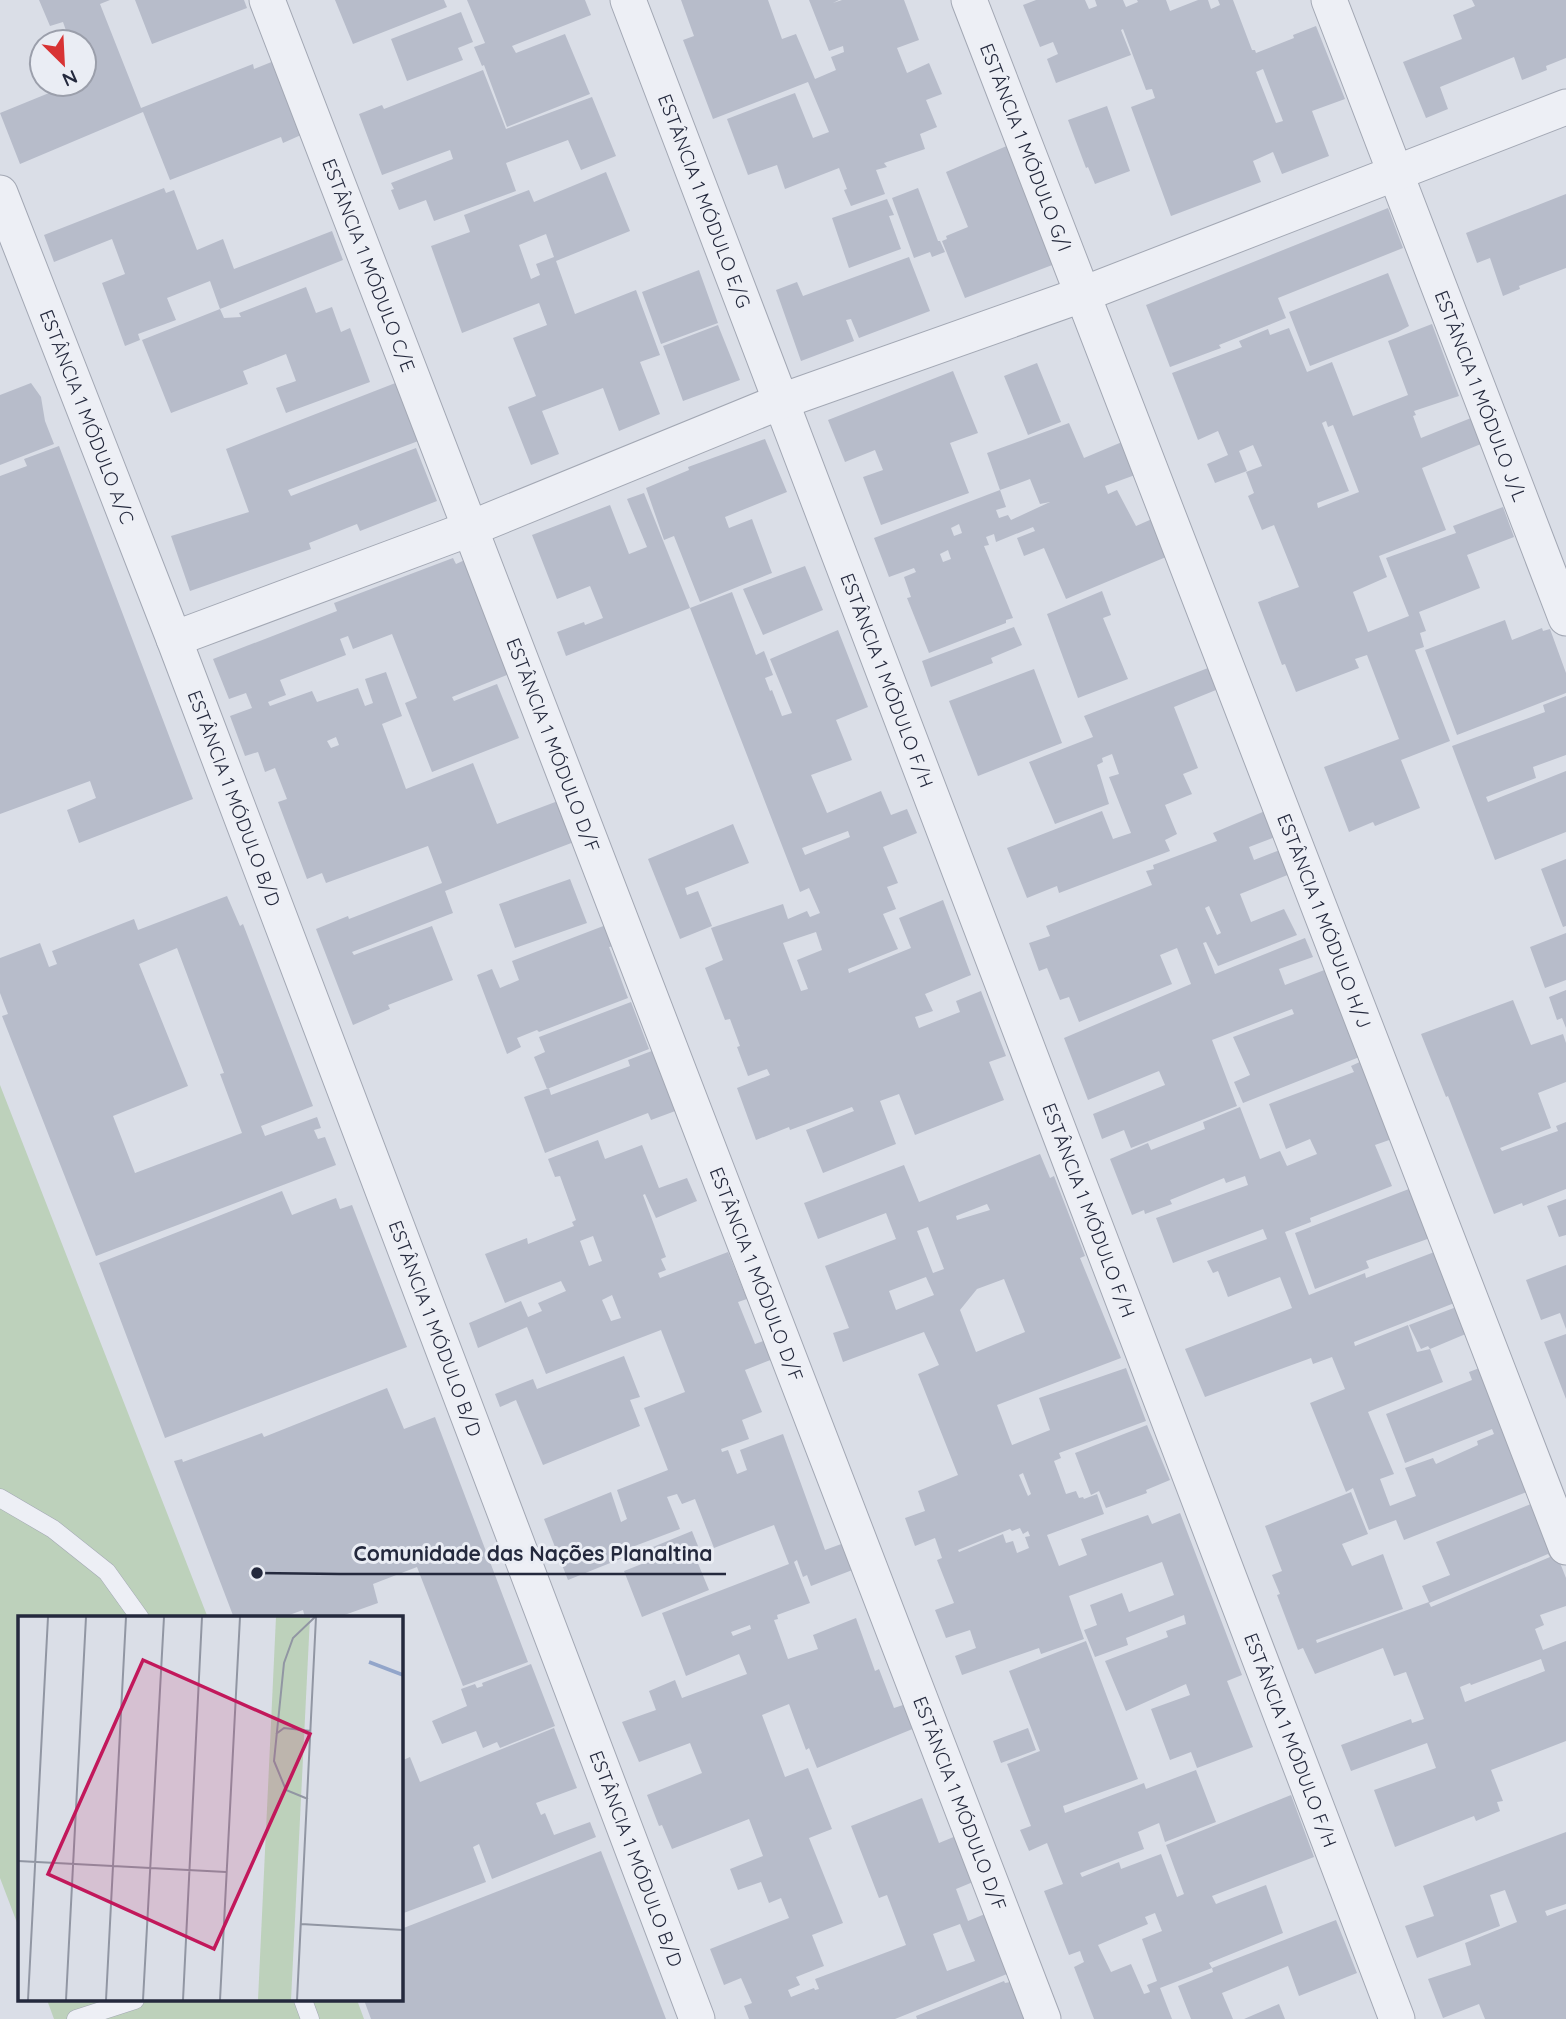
<svg xmlns="http://www.w3.org/2000/svg" width="1566" height="2019" viewBox="0 0 1566 2019" font-family="Quicksand,sans-serif">
	<style>
		.green { fill: #bdd1bb }
		.building { fill: #b7bcca; fill-rule: evenodd }
		.lines { fill: none; stroke-linecap: round; stroke-linejoin: round }
		.lane-casing { stroke: #a3a8b4; stroke-width: 19 }
		.street-casing { stroke: #a3a8b4; stroke-width: 37 }
		.lane { stroke: #edeff5; stroke-width: 18 }
		.street { stroke: #edeff5; stroke-width: 35 }
		.labels { text-anchor: middle; stroke-width: 6; stroke-linejoin: round; paint-order: stroke }
		.street-label { font-size: 19px; fill: #24293d; stroke: #eaedf4 }
		.inset-river { fill: none; stroke: #92a5ca; stroke-width: 3.5 }
		.inset-road { fill: none; stroke: #9196a3; stroke-width: 2 }
		.view { fill: #c2185b; fill-opacity: 0.15; stroke: #c2185b; stroke-width: 3.5 }
		.inset-edge { fill: none; stroke: #24293d; stroke-width: 3.5 }
		.leader { fill: none; stroke: #24293d; stroke-width: 2.5 }
		.callout-dot { fill: #24293d; stroke: #eaedf4; stroke-width: 2.5 }
		.callout-label { font-size: 21px; text-anchor: middle; font-weight: bold; fill: #24293d; stroke: #eaedf4; stroke-width: 6; stroke-linejoin: round; paint-order: stroke }
	</style>
	<rect width="100%" height="100%" fill="#dadee7"/>
	<path class="green" d="M0 1085 208 1618H19V1928L0 1878Z
		M47 2000H357L364 2019H54Z"/>
	<path class="building" d="M39 0H110L100 4 141 108 253 64 254 69 274 61 301 135 283 143 281 137 170 180 143 112 20 164 0 113 71 84H84V42H70L63 22 50 26Z
		M135 0H244L247 8 152 44Z
		M335 0H444L447 7 353 44Z
		M467 0H585L591 15 512 46 516 53 565 34 590 94 507 127 484 65 482 66 474 47 485 43Z
		M681 0H768L782 39 796 34 815 79 836 70 831 57 844 52 843 46 829 51 809 0H839L833 3 842 0H904L919 40 897 48 907 73 929 63 942 94 926 100 937 127 920 134 925 149 884 163 887 167 876 170 885 194 851 206 844 190 847 189 839 168 785 189 777 165 748 175 727 119 795 93 813 138 829 132 808 82 713 119 683 40 694 36Z
		M1036 0H1085L1089 9 1097 6 1095 0H1123L1126 7 1138 2 1137 0H1166L1170 11 1198 0H1208L1211 9 1220 5 1218 0H1233L1252 50H1255L1256 53 1294 38 1293 35 1316 26 1345 99 1312 111 1329 156 1282 174 1273 152 1253 161 1261 182 1171 216 1131 107 1155 98 1152 89 1146 90 1123 29 1121 30 1131 55 1056 83 1047 59 1058 54 1053 42 1040 47 1023 5ZM1263 69 1283 121 1276 123 1256 72Z
		M1472 0H1566V58L1546 66 1547 70 1522 80 1514 57 1440 87 1448 109 1426 118 1403 62 1462 39 1453 15 1475 6Z
		M461 12 473 42 458 48 463 60 407 81 391 39Z
		M483 70 506 129 592 97 616 156 581 170 568 140 506 163 516 191 434 221 426 200 399 210 391 190 394 189 391 183 453 159 450 150 382 175 359 114 382 105 384 109Z
		M1107 106 1130 171 1095 184 1088 167 1086 168 1068 120Z
		M1009 145 1055 264 965 298 942 241 947 239 946 236 968 227 946 172Z
		M606 172 630 231 556 261 575 314 636 290 660 355 640 362 660 414 619 431 603 388 542 411 559 454 531 465 508 407 536 396 513 338 547 325 539 303 462 333 431 246 470 232 464 215 529 190 534 202ZM546 234 554 257 536 264 540 275 531 279 519 245Z
		M164 188 166 193 174 190 197 250 223 239 234 269 332 231 343 260 220 309 210 281 167 298 176 320 138 334 140 340 125 346 102 283 125 274 112 239 54 262 44 235Z
		M918 188 938 241H940L945 252 932 257 930 252 914 258 892 198Z
		M1566 194V268L1519 286 1520 289 1503 296 1490 258 1477 263 1466 233Z
		M887 199 894 215 889 216 901 249 849 268 832 218Z
		M1388 208 1403 248 1278 298 1286 318 1219 345 1221 348 1170 367 1146 305Z
		M909 257 930 311 859 338 851 319 846 320 854 341 801 361 776 290 797 282 803 296Z
		M699 270 718 323 661 344 642 292Z
		M1388 273 1409 326 1398 332 1310 366 1289 312Z
		M306 287 316 313 332 307 341 332 350 328 370 382 286 413 276 388 296 381 286 354 243 371 248 384 171 413 142 340 220 309 224 318 241 317 239 313Z
		M1432 324 1459 396 1414 411 1416 415 1413 416 1421 438 1471 418 1481 444 1422 468 1446 530 1379 556 1387 577 1353 592 1368 632 1409 616 1386 558 1456 533 1453 526 1503 507 1514 537 1467 555 1480 588 1419 612 1426 631 1420 633 1424 647 1415 650 1450 741 1401 760 1420 808 1375 826 1373 822 1349 832 1324 767 1399 739 1367 655 1355 659 1359 668 1296 692 1285 664 1282 665 1258 602 1299 587 1274 525 1262 530 1248 496 1254 493 1246 472 1262 466 1253 445 1239 451 1247 471 1215 483 1207 464 1228 455 1218 431 1198 440 1172 373 1242 347 1239 341 1268 329 1270 335 1289 328 1307 372 1332 362 1353 416 1408 395 1388 341ZM1326 421 1328 427 1333 425 1359 492 1318 508 1317 503 1349 491 1322 423Z
		M718 325 740 380 683 401 663 346Z
		M1037 363 1061 422 1028 435 1004 376Z
		M953 371 978 433 950 443 969 493 881 525 863 477 883 470 875 450 845 462 828 420Z
		M398 382 421 440 288 490 291 496 416 448 437 501 360 531 357 524 309 543 311 549 190 591 171 536 249 512 226 449Z
		M31 383 41 397 45 421 54 444 0 465V395Z
		M1069 423 1084 458 1122 442 1135 475 1105 486 1108 494 1117 490 1136 526 1152 519 1166 557 1066 599 1044 548 1024 556 1017 538 1035 531 1033 527 996 542 994 534 986 537 989 545 984 546 1013 618 1006 620V623L929 653 907 598 911 597 904 577 916 572 914 568 889 577 874 538 1000 490 1006 507 996 510 999 518 1008 515 1011 520 1050 502 1040 504 1030 479 1000 490 987 453ZM959 524 962 533 954 536 951 528ZM948 550 951 559 943 562 940 554Z
		M765 439 787 492 725 517 729 528 752 519 772 573 700 602 674 536 664 540 646 488 689 470 688 467Z
		M59 446 193 799 79 843 67 810 96 798 90 781 0 814V476L27 466 24 459Z
		M644 493 690 608 566 656 557 632 584 622 585 625 603 618 590 586 557 599 532 535 610 505 629 554 647 547 627 499Z
		M453 558 456 564 467 559 512 673 452 697 454 701 497 684 519 738 432 772 405 703 417 698 392 634 353 649 348 636 340 639 346 655 280 680 286 695 268 702 270 706 312 691 317 702 358 688 365 706 373 703 365 679 386 672 402 716 382 724 406 789 473 763 497 824 558 801 574 842 445 891 453 913 352 952 354 955 432 926 453 980 388 1005 390 1009 353 1025 316 929 348 916 349 919 442 883 428 846 326 883 322 873 307 879 278 802 287 799 275 768 265 772 258 752 245 756 230 716 252 708 246 693 229 699 213 659 337 611 334 603ZM336 737 339 745 331 748 327 741Z
		M805 566 823 610 763 635 743 589Z
		M1102 591 1111 615 1103 618 1128 679 1078 698 1047 614Z
		M732 592 756 655 764 651 773 675 765 678 770 691 772 690 782 716 792 713 770 659 838 630 868 707 836 720 852 760 811 775 827 813 881 791 891 815 907 809 917 833 883 847 898 883 887 887 896 909 883 914 898 949 848 969 849 973 911 948 899 918 943 900 971 975 925 994 933 1011 915 1017 919 1028 960 1012 956 1001 981 991 1006 1056 989 1062 1004 1100 915 1135 899 1094 880 1101 896 1144 823 1173 806 1130 854 1111 852 1107 790 1130 789 1127 756 1140 737 1088 770 1075 767 1069 748 1076 737 1047 740 1046 730 1019 725 1020 705 968 723 960 711 928 783 904 788 919 807 911 810 917 820 913 809 888 800 892 690 608ZM848 831 850 837 805 855 802 848ZM816 932 822 950 797 960 808 989 801 991 783 943Z
		M1505 620 1512 640 1542 628 1543 631 1550 629 1566 673V693L1457 735 1425 650Z
		M1014 627 1022 645 991 658 993 663 931 687 922 661Z
		M1208 668 1216 690 1174 707 1198 768 1183 774 1192 794 1165 805 1177 834 1165 840 1170 851 1059 893 1057 886 1027 898 1007 848 1102 811 1113 839 1131 833 1109 777 1119 774 1112 754 1102 758 1103 762 1097 765 1109 804 1055 824 1029 762 1093 737 1084 716Z
		M1034 669 1062 743 978 776 949 701Z
		M1566 696V755L1533 767 1536 778 1486 797 1488 802 1566 771V832L1495 860 1452 746 1545 712 1543 705Z
		M1265 811 1275 837 1249 847 1254 860 1280 850 1290 874 1240 894 1251 922 1284 909 1297 935 1218 966 1206 942 1203 943 1215 974 1305 938 1313 957 1279 969 1285 985 1327 969 1362 1056 1243 1103 1234 1082 1250 1075 1233 1037 1294 1014 1292 1009 1212 1040 1237 1106 1131 1148 1124 1130 1102 1139 1093 1114 1165 1085 1159 1071 1088 1100 1064 1038 1191 984 1177 948 1160 955 1172 984 1079 1022 1069 997 1060 1000 1047 968 1039 971 1029 943 1050 936 1046 926 1152 885 1146 871 1154 869 1153 865 1217 841 1213 833ZM1209 906 1221 933 1217 935 1205 908Z
		M733 824 749 863 685 888 687 895 698 891 712 926 680 939 648 859Z
		M1566 859V926L1563 927 1541 869Z
		M570 879 587 923 515 948 499 904Z
		M227 896 240 926 243 924 313 1106 261 1126 265 1136 317 1117 321 1128 314 1130 318 1139 325 1137 336 1165 96 1256 2 1016 8 1014 0 993V958L40 943 49 967 57 964 52 951 134 919 138 930ZM177 948 224 1073 220 1074 242 1133 135 1173 113 1116 188 1086 139 964Z
		M606 925 614 946 609 947 628 998 539 1032 537 1030 517 1038 521 1047 507 1054 477 975 492 969 500 988 519 980 512 961Z
		M1566 933V980L1545 988 1530 947Z
		M1566 990V1028L1562 1018 1557 1020 1549 997Z
		M1513 1000 1531 1045 1563 1034 1566 1043V1082L1538 1093 1551 1128 1500 1148 1502 1151 1558 1131 1556 1126 1566 1122V1189L1523 1206 1522 1203 1494 1214 1448 1096 1446 1097 1421 1034Z
		M631 1002 649 1049 547 1089 534 1057 545 1052 539 1037Z
		M657 1049 678 1110 651 1120 648 1113 545 1153 524 1097 549 1088 551 1095 630 1066 628 1060Z
		M1364 1060 1395 1138 1375 1145 1392 1186 1310 1218 1311 1222 1285 1232 1309 1295 1365 1273 1366 1278 1437 1251 1457 1302 1354 1342 1355 1346 1408 1325 1417 1352 1430 1349 1443 1382 1368 1412 1394 1474 1380 1479 1390 1506 1416 1496 1405 1468 1433 1458 1436 1464 1478 1445 1477 1441 1494 1434 1492 1429 1405 1463 1386 1414 1472 1380 1469 1372 1482 1367 1534 1489 1404 1540 1396 1520 1369 1530 1353 1488 1346 1492 1310 1403 1345 1389 1332 1357 1313 1364 1311 1358 1205 1397 1185 1349 1292 1308 1280 1277 1228 1297 1218 1271 1213 1273 1207 1261 1267 1239 1263 1229 1173 1263 1156 1218 1248 1185 1245 1176 1226 1183 1224 1178 1170 1200 1172 1204 1145 1214 1144 1210 1132 1215 1110 1159 1148 1143 1151 1150 1205 1129 1203 1122 1240 1107 1260 1159 1280 1151 1287 1166 1317 1154 1310 1139 1286 1149 1269 1104 1354 1072 1351 1066Z
		M598 1140 605 1159 642 1145 659 1188 687 1178 697 1201 656 1218 645 1194 643 1195 666 1257 661 1259 666 1270 658 1273 660 1278 728 1252 747 1299 738 1302 755 1344 766 1340 773 1359 745 1370 762 1412 742 1420 749 1439 721 1449 722 1452 728 1450 737 1474 747 1470 740 1450 783 1434 825 1550 844 1543 855 1569 811 1586 807 1575 803 1577 797 1560 794 1562 810 1603 777 1615 778 1619 774 1620 788 1659 818 1649 813 1635 856 1618 875 1671 879 1669 894 1708 906 1704 915 1728 817 1768 809 1748 806 1750 789 1704 762 1715 785 1777 808 1768 832 1829 809 1838 843 1923 812 1935 824 1966 796 1977 800 1985 788 1990 791 1997 814 1988 815 1990 819 1989 815 1979 906 1945 887 1895 879 1898 851 1826 922 1798 939 1843 956 1836 973 1882 956 1889 968 1921 985 1914 1007 1974 895 2019H749L744 2006 752 2003 741 1978 724 1985 710 1949 789 1918 781 1898 769 1903 761 1882 738 1890 730 1869 763 1856 749 1819 672 1849 662 1825 659 1826 647 1795 702 1773 690 1743 639 1762 622 1722 656 1710 649 1691 675 1680 682 1698 747 1674 739 1654 686 1676 662 1613 789 1564 774 1525 714 1548 695 1499 682 1504 677 1494 667 1497 680 1529 632 1547 635 1553 568 1580 544 1519 611 1492 621 1522 627 1519 617 1490 668 1470 644 1408 685 1392 661 1330 546 1374 527 1327 478 1348 469 1323 521 1301 528 1317 542 1311 538 1303 566 1291 561 1281 505 1303 485 1254 527 1238 528 1244 574 1226 572 1222 576 1220 560 1176 555 1177 548 1159ZM593 1236 602 1261 589 1266 580 1241ZM612 1295 621 1318 611 1321 602 1300ZM750 1625 751 1629 733 1636 731 1632ZM960 1924 975 1961 947 1971 933 1934Z
		M1040 1154 1050 1178 1054 1176 1085 1256 1080 1258 1121 1358 997 1405 1012 1445 1050 1430 1039 1398 1126 1368 1146 1421 1059 1453 1061 1458 1054 1461 1066 1494 1076 1491 1079 1498 1083 1497 1084 1499 1097 1494 1104 1514 1047 1535 1059 1566 1087 1555 1081 1539 1148 1515 1152 1524 1180 1513 1242 1675 1227 1681 1253 1747 1197 1768 1191 1752 1170 1760 1151 1709 1190 1695 1186 1684 1126 1711 1105 1661 1168 1637 1166 1631 1186 1624 1184 1615 1126 1638 1128 1645 1095 1657 1084 1630 1097 1625 1090 1605 1122 1593 1129 1612 1174 1595 1162 1562 1069 1596 1084 1639 1041 1654 1039 1648 962 1675 955 1656 976 1648 970 1630 946 1638 935 1610 954 1603 937 1560 942 1558 935 1538 915 1546 905 1518 925 1511 918 1491 958 1475 918 1374 939 1365 924 1332 843 1362 833 1333 849 1328 825 1266 896 1239 886 1213 818 1239 804 1203 904 1165 919 1202ZM987 1204 990 1210 957 1220 956 1216ZM928 1227 944 1269 933 1273 917 1231ZM926 1277 934 1295 896 1310 889 1291ZM1004 1279 1025 1332 976 1352 960 1310 977 1289ZM1023 1473 1031 1494 1028 1496 1019 1475ZM1020 1528 1023 1534 1028 1531 1030 1536 1025 1537 1029 1548 1017 1553 1013 1541 1006 1543 1003 1534 959 1552 958 1550 1010 1529 1012 1531Z
		M1414 1187 1433 1237 1366 1261 1369 1268 1315 1289 1295 1233Z
		M282 1191 292 1215 336 1198 340 1209 352 1205 407 1347 165 1438 99 1263Z
		M1566 1199V1235L1559 1237 1547 1206Z
		M1566 1265V1329L1560 1313 1541 1320 1526 1280Z
		M1459 1306 1468 1333 1430 1349 1428 1346 1421 1349 1409 1325Z
		M1566 1334V1399L1544 1342Z
		M624 1356 640 1397 630 1400 640 1426 543 1465 516 1400 500 1407 495 1394 533 1379 537 1389Z
		M387 1388 404 1429 435 1417 528 1662 463 1686 417 1567 373 1584 378 1603 336 1618H305L303 1610 281 1618H234L174 1461 182 1459 183 1462 262 1433 264 1437Z
		M1147 1425 1170 1480 1146 1490 1147 1493 1106 1508 1099 1491 1091 1495 1075 1453Z
		M1351 1492 1368 1534 1342 1544 1352 1566 1383 1554 1403 1609 1316 1640 1317 1643 1429 1602 1422 1586 1450 1575 1436 1542 1536 1502 1566 1578V1606L1540 1615 1544 1625 1535 1629 1543 1650 1566 1641V1741L1491 1770 1503 1801 1497 1802 1500 1811 1476 1821 1474 1816 1395 1847 1374 1790 1436 1768 1427 1743 1351 1771 1341 1745 1411 1719 1412 1723 1424 1719 1406 1672 1394 1676 1383 1648 1315 1674 1303 1648 1298 1650 1277 1595 1280 1594 1272 1575 1282 1571 1265 1526ZM1548 1554 1550 1557 1431 1607 1429 1603ZM1541 1659 1545 1671 1465 1702 1460 1687 1470 1683 1471 1685Z
		M692 1531 698 1546 692 1549 709 1590 642 1617 624 1571 657 1558 653 1547Z
		M1086 1641 1138 1779 1063 1806 1065 1813 1144 1783 1146 1789 1196 1770 1216 1822 1165 1842 1159 1823 1138 1832 1144 1849 1080 1873 1082 1877 1119 1862 1121 1869 1161 1854 1177 1897 1184 1894 1166 1845 1291 1795 1314 1857 1212 1896 1216 1904 1266 1885 1283 1933 1209 1963 1212 1968 1160 1988 1172 2019H1094L1074 1967 1084 1962 1080 1951 1069 1955 1044 1891 1063 1884 1047 1843 1029 1851 1020 1830 1031 1826 1007 1764 1040 1751 1009 1671ZM1155 1913 1162 1931 1142 1939 1157 1981 1147 1985 1150 1992 1144 1994 1131 1964 1111 1972 1098 1945 1148 1924 1145 1917Z
		M531 1664 555 1726 500 1748 497 1742 483 1748 476 1731 442 1744 432 1721 467 1706 461 1689 475 1684 477 1688 483 1686 482 1683Z
		M554 1728 577 1788 536 1803 541 1815 545 1813 554 1835 590 1822 596 1837 492 1879 479 1844 473 1847 486 1882 401 1914V1761L410 1757 420 1782Z
		M1028 1728 1036 1750 1001 1763 993 1741Z
		M1566 1832V1904L1545 1911 1547 1916 1566 1909V2019H1485L1479 2004 1443 2018 1428 1979 1471 1965 1465 1943 1517 1922 1505 1890 1490 1895 1500 1926 1417 1958 1405 1926 1434 1916 1423 1886Z
		M601 1851 666 2019H371L364 2000H401V1929Z
		M1336 1920 1357 1973 1299 1996 1288 1966 1222 1993 1233 2019H1191L1178 1986 1213 1972 1212 1968Z
		M1004 1981 1005 1983 1010 1982 1024 2019H917L916 2016Z
		M1279 2004 1285 2019H1244Z"/>
	<g class="lines">
		<defs>
			<path id="lane" d="M0 1498 53 1529 107 1572 140 1618
				M303 2000 310 2019
				M76 2019 135 2000"/>
			<g id="street">
				<path id="s1" d="M267 0 1043 2019"/>
				<path id="s2" d="M628 0 1397 2019"/>
				<path id="s3" d="M969 0 1566 1547"/>
				<path id="s4" d="M1329 0 1566 618"/>
				<path id="s5" d="M0 193 174 639 697 2019"/>
				<path d="M174 639 469 529 782 401 1081 295 1566 107"/>
			</g>
		</defs>
		<use href="#lane" class="lane-casing"/>
		<use href="#street" class="street-casing"/>
		<use href="#lane" class="lane"/>
		<use href="#street" class="street"/>
	</g>
	<g class="labels">
		<g class="street-label">
			<text dy="7" stroke="none"><textPath href="#s3" startOffset="158">ESTÂNCIA 1 MÓDULO G/I</textPath></text>
			<text dy="7" stroke="none"><textPath href="#s2" startOffset="215">ESTÂNCIA 1 MÓDULO E/G</textPath></text>
			<text dy="7" stroke="none"><textPath href="#s1" startOffset="284">ESTÂNCIA 1 MÓDULO C/E</textPath></text>
			<text dy="7" stroke="none"><textPath href="#s4" startOffset="424">ESTÂNCIA 1 MÓDULO J/L</textPath></text>
			<text dy="7" stroke="none"><textPath href="#s5" startOffset="240">ESTÂNCIA 1 MÓDULO A/C</textPath></text>
			<text dy="7" stroke="none"><textPath href="#s2" startOffset="728">ESTÂNCIA 1 MÓDULO F/H</textPath></text>
			<text dy="7" stroke="none"><textPath href="#s1" startOffset="798">ESTÂNCIA 1 MÓDULO D/F</textPath></text>
			<text dy="7" stroke="none"><textPath href="#s5" startOffset="649">ESTÂNCIA 1 MÓDULO B/D</textPath></text>
			<text dy="7" stroke="none"><textPath href="#s3" startOffset="987">ESTÂNCIA 1 MÓDULO H/J</textPath></text>
			<text dy="7" stroke="none"><textPath href="#s2" startOffset="1295">ESTÂNCIA 1 MÓDULO F/H</textPath></text>
			<text dy="7" stroke="none"><textPath href="#s1" startOffset="1365">ESTÂNCIA 1 MÓDULO D/F</textPath></text>
			<text dy="7" stroke="none"><textPath href="#s5" startOffset="1216">ESTÂNCIA 1 MÓDULO B/D</textPath></text>
			<text dy="7" stroke="none"><textPath href="#s2" startOffset="1862">ESTÂNCIA 1 MÓDULO F/H</textPath></text>
			<text dy="7" stroke="none"><textPath href="#s1" startOffset="1932">ESTÂNCIA 1 MÓDULO D/F</textPath></text>
			<text dy="7" stroke="none"><textPath href="#s5" startOffset="1783">ESTÂNCIA 1 MÓDULO B/D</textPath></text>
		</g>
	</g>
	<g transform="translate(18 1616)">
		<rect width="385" height="385" fill="#dadee7"/>
		<path d="M258 1H292L273 384H240Z" fill="#bdd1bb"/>
		<path class="inset-river" d="M351 46 385 59"/>
		<path class="inset-road" d="M258 118 266 112 293 115M290 183 268 174 256 145 266 47 275 22 297 1M0 245 208 256M283 308 385 314M10 384 30 1M48 384 68 1M88 384 108 1M125 384 146 1M165 384 184 1M202 384 222 1M279 384 298 1"/>
		<path class="view" d="M125 44 292 118 196 333 30 258Z"/>
		<rect width="385" height="385" class="inset-edge"/>
	</g>
	<path class="leader" d="M257 1573L340 1574H726"/>
	<circle class="callout-dot" cx="257" cy="1573" r="7"/>
	<g class="callout-label">
		<text x="533" y="1561">Comunidade das Nações Planaltina</text>
	</g>
	<g transform="translate(63 63) rotate(156)"><circle r="33" fill="#eaedf4" stroke="#9b9fab" stroke-width="2"/>
	<path d="M0-5L12 26L0 18L-12 26Z" fill="#d83334"/>
	<text y="-10" font-size="19" font-weight="bold" text-anchor="middle" fill="#24293d">N</text>
	</g>
</svg>
